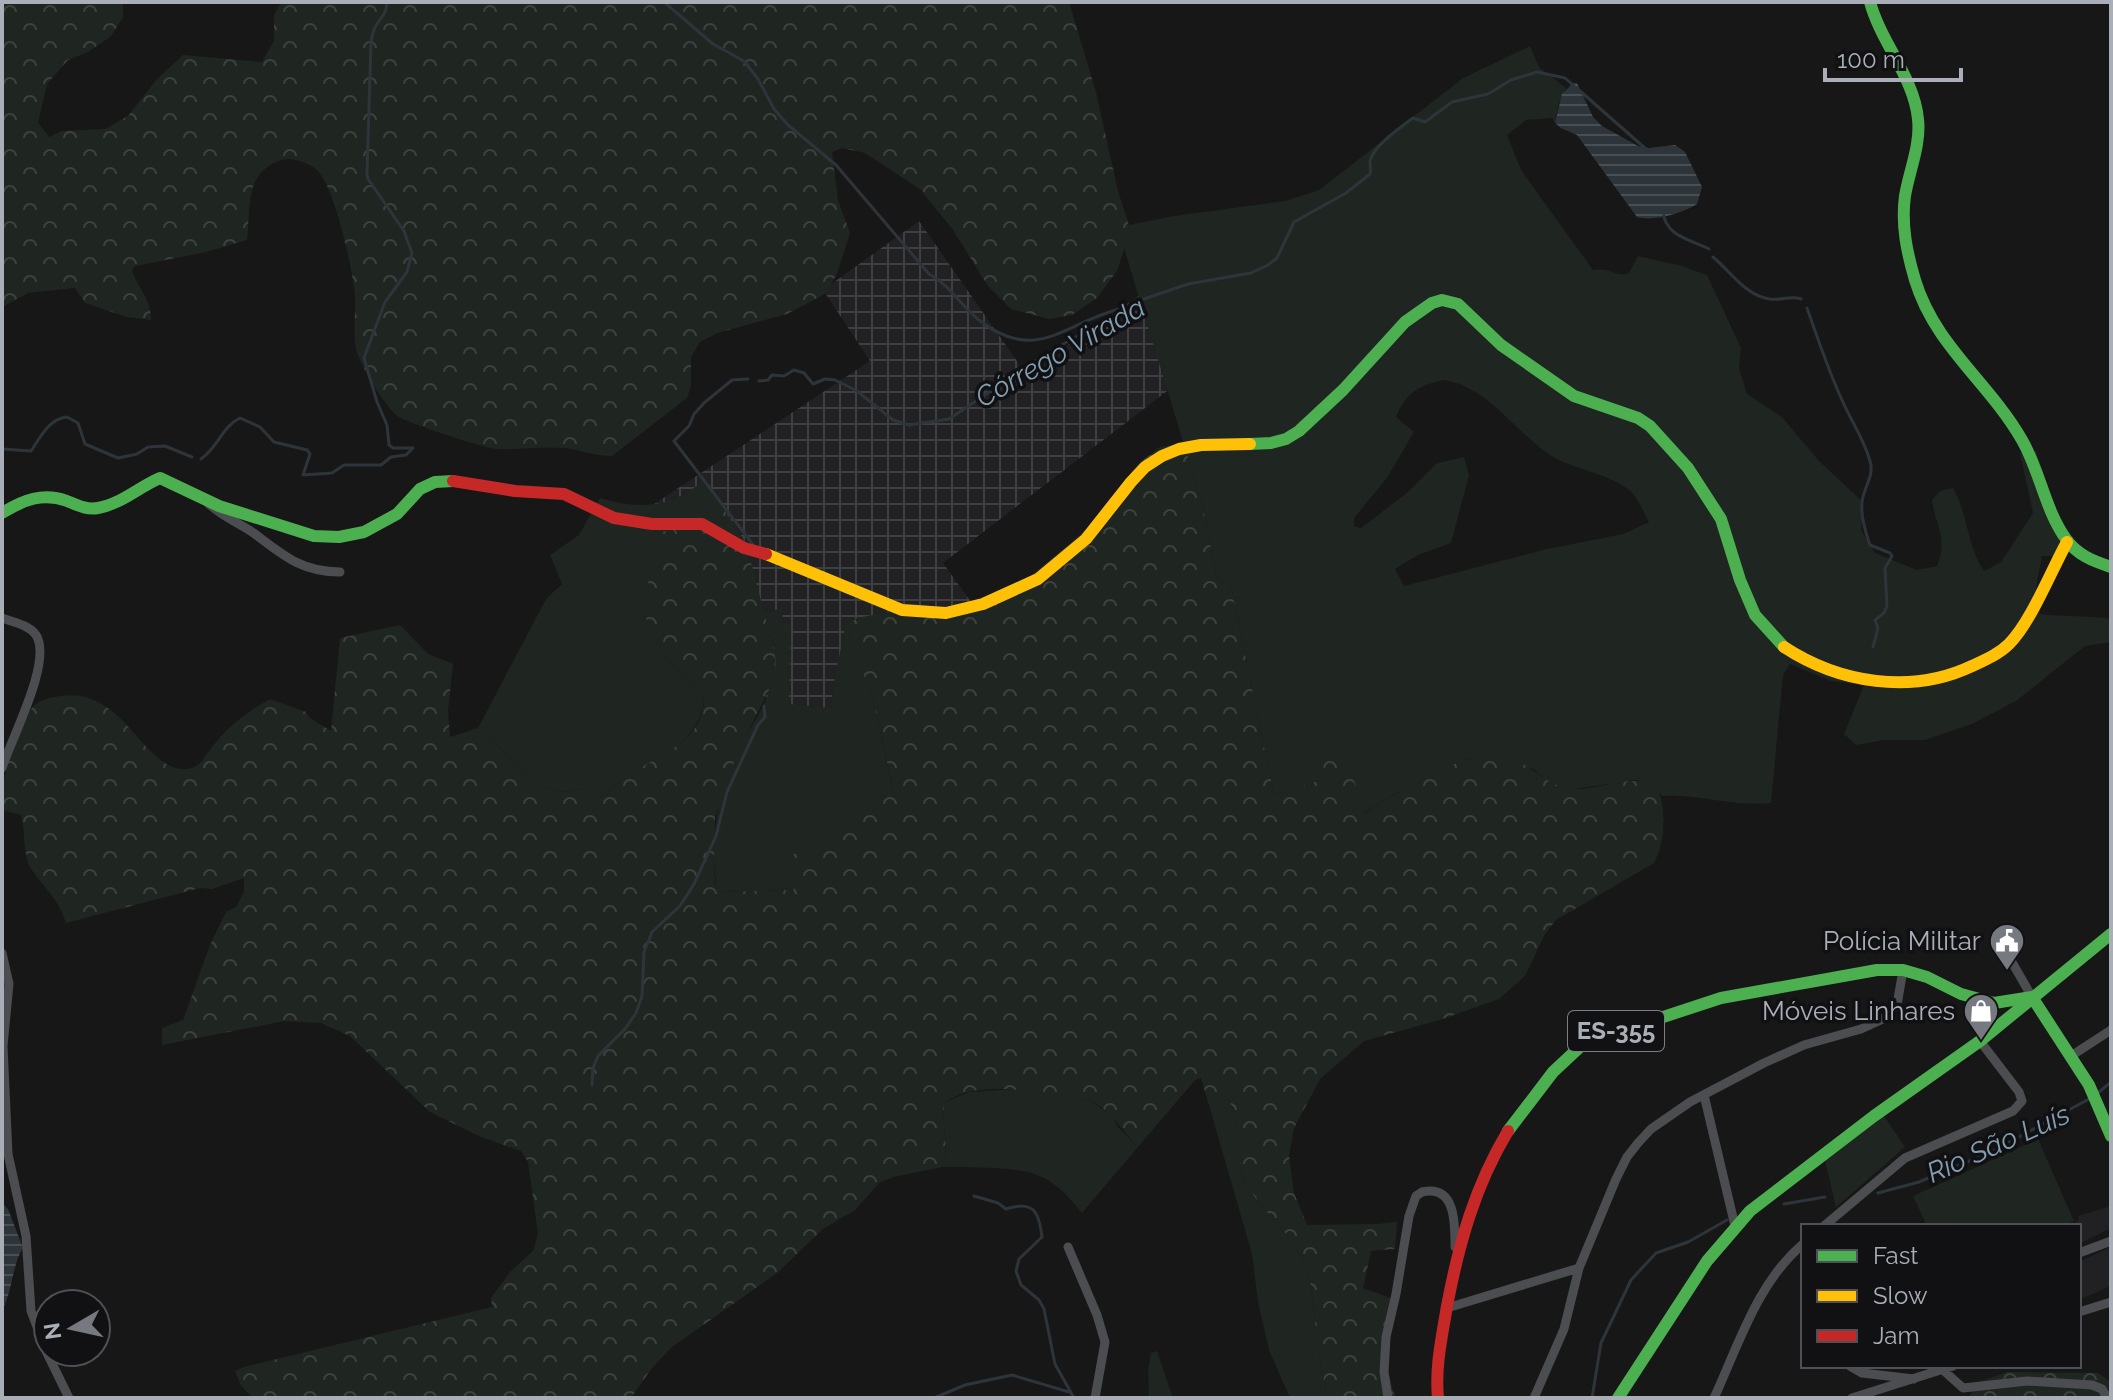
<svg xmlns="http://www.w3.org/2000/svg" width="2113" height="1400" viewBox="0 0 2113 1400" font-family="Raleway,sans-serif">
	<style>
		.built { fill: #212123 }
		.industrial { fill: url(#industrial-grid) }
		.green { fill: #1f2520; fill-rule: evenodd }
		.forest { fill: url(#forest-crowns) }
		.water { fill: url(#water-rules) }
		.lines { fill: none; stroke-linecap: round; stroke-linejoin: round }
		.stream { stroke: #2d353a; stroke-width: 3 }
		.street { stroke: #4b4d50; stroke-width: 9 }
		.fast { stroke: #4caf50; stroke-width: 12 }
		.slow { stroke: #ffc107; stroke-width: 12 }
		.jam { stroke: #c62828; stroke-width: 12 }
		.labels { text-anchor: middle; stroke-width: 7; stroke-linejoin: round; paint-order: stroke }
		.shield { fill: #111113; stroke: #7b7f86; stroke-width: 2 }
		.shield-label { font-size: 24px; font-weight: bold; fill: #a9aeb7 }
		.poi-label { font-size: 26px; fill: #a9aeb7; stroke: #111113; text-anchor: end }
		.water-label { font-size: 28px; font-style: italic; fill: #829eb0; stroke: #111113 }
	</style>
	<defs>
		<pattern id="industrial-grid" width="8" height="8" patternUnits="userSpaceOnUse" patternTransform="scale(2)"><rect width="8" height="8" fill="#212123"/><path d="M0 4h8M4 0v8" fill="none" stroke="#3e3f41"/></pattern>
		<pattern id="forest-crowns" width="20" height="18" patternUnits="userSpaceOnUse" patternTransform="scale(2)"><rect width="20" height="18" fill="#1f2520"/><path d="M2 6a3 3 0 1 1 6 0M12 15a3 3 0 1 1 6 0" fill="none" stroke="#3d423e"/></pattern>
		<pattern id="water-rules" width="6" height="5" patternUnits="userSpaceOnUse" patternTransform="scale(2)"><rect width="6" height="5" fill="#2d353a"/><path d="M0 2.5h6" fill="none" stroke="#495054"/></pattern>
	</defs>
	<rect width="100%" height="100%" fill="#171717"/>
	<path class="built" d="M2111 1206V1228L2079 1244V1226L2075 1222 2079 1220 2078 1216Z
		M2111 1247V1286L2079 1300V1262Z"/>
	<path class="industrial" d="M919 221 1026 374 1150 288 1205 362 943 563 979 613 793 742 648 508 870 361 823 290Z"/>
	<path class="green" d="M1530 46 1539 67 1566 88 1559 103 1555 123 1552 118 1526 120 1507 135 1521 170 1593 270C1610 266 1615 278 1629 273L1638 256 1682 266 1707 275 1741 348 1739 368 1747 394 1782 417 1819 461 1863 502 1861 530 1875 553 1917 570 1937 566C1948 539 1936 527 1932 500L1940 491 1953 488C1968 514 1967 546 1984 571L2001 562 2033 513 2020 453 2036 451 2057 513 2061 556H2042L2036 588 2040 614C2064 617 2088 615 2111 619V642L2085 646 2016 701 1972 724 1925 740H1884L1856 745 1844 734 1864 685 1831 681 1790 664 1783 675 1771 803C1734 807 1699 794 1662 796L1653 786 1636 780 1568 790 1547 781 1533 769 1470 758 1398 792 1364 813 1343 749 1324 779 1274 795 1231 586 1217 580 1203 507 1124 248 1129 225 1174 216 1285 201 1319 190 1463 78ZM1444 380C1490 387 1517 436 1555 458 1579 471 1607 473 1629 490 1638 497 1643 512 1649 522L1623 534 1547 549 1404 586 1395 569 1418 555 1451 543 1469 475 1464 457 1437 463 1408 492 1361 528 1354 526V518L1387 478 1414 432 1396 417C1406 392 1420 385 1444 380Z
		M704 480 719 502 709 519 703 523 657 533V551L642 607 665 657 704 698C704 724 682 745 661 759 643 770 618 776 607 795L584 789 560 792 539 784 478 728 546 599 562 584 550 555 579 535 600 498C640 510 672 508 704 480Z
		M783 608 782 623H791L789 704 831 708C832 680 841 655 845 626L873 699 894 794 854 820 795 890 717 892C710 842 715 805 735 758 748 725 780 692 775 655 774 641 767 626 763 613Z
		M1016 1089 1091 1101 1112 1116 1118 1127 1138 1147 1082 1213C1070 1199 1060 1186 1044 1178 1018 1165 971 1168 942 1167 951 1146 940 1124 945 1102L969 1092Z
		M1206 1095H1226C1244 1123 1234 1155 1244 1179 1258 1209 1287 1228 1302 1258 1313 1279 1313 1308 1316 1331 1319 1353 1323 1376 1327 1398H1290L1269 1350 1258 1302 1252 1254Z
		M1882 1113 1905 1147 1836 1207 1824 1156Z
		M2038 1139 2074 1221 2062 1226H1927L1913 1196Z
		M1157 1351 1173 1398H1149L1148 1370 1151 1353Z"/>
	<path class="forest" d="M2 2 123 3V18L110 37 88 52 68 60 47 84 38 123 49 137 62 131 105 129 128 116 157 79 183 55 262 62 274 41V15L281 2H1069L1096 92 1118 191 1129 225 1127 240 1117 271 1097 298 1072 315 1049 319 1011 309 988 286 953 230 920 189 865 153 842 148 832 152 838 200 850 233 837 274 825 294 787 314 717 333 700 342 691 357V386L687 398 612 456C594 456 581 450 564 448 542 446 519 450 497 449 487 449 408 423 399 417 386 408 361 367 357 352 352 334 356 315 355 297 353 271 336 195 321 175 314 164 301 161 290 159 283 159 278 161 272 164 244 179 251 213 247 240L206 252 135 266 132 270C138 290 151 297 151 320L127 317 85 303 75 288 28 293 2 307Z
		M1184 443 1203 507 1217 580 1231 586 1274 795 1324 779 1323 757 1343 748 1365 813C1399 791 1446 761 1487 755 1519 750 1537 780 1564 788 1594 797 1660 755 1663 810 1664 830 1663 845 1654 863L1556 920 1545 934 1525 976 1499 999 1443 1019 1364 1041 1320 1079 1294 1128 1289 1156 1294 1193 1307 1225 1377 1224 1397 1222 1395 1249 1371 1251 1363 1288 1393 1299 1386 1364 1395 1398H1327C1323 1376 1319 1353 1316 1331 1313 1308 1313 1279 1302 1258 1287 1228 1258 1209 1244 1179 1233 1155 1244 1122 1226 1095H1206L1201 1078 1195 1080 1138 1147C1125 1134 1107 1106 1090 1101 1085 1099 1078 1100 1072 1099 1035 1092 979 1079 945 1102 940 1124 951 1146 942 1167L893 1177 879 1183 855 1210 823 1229 777 1273 672 1347 652 1368 631 1398H253L241 1386 235 1371 244 1367 492 1307 491 1298 510 1272 533 1251 538 1234 528 1162 521 1151 481 1137 430 1112 350 1036 321 1023 284 1021 162 1045V1028L183 1020 210 945 226 912 236 907 244 892V878L212 889 200 888 66 923C60 901 44 888 32 870 22 855 26 833 21 815L2 810C2 772 9 756 24 722 31 706 37 700 55 697 125 682 142 773 187 769 199 768 203 759 210 750 226 728 246 712 270 699L306 712 310 718 331 731 340 638 400 625 428 654 453 664 448 711 450 737 478 728 539 784 560 792 584 789 607 795C628 760 704 755 704 698L665 657 641 608 657 551V533L703 523 709 519 719 502 746 543 775 655 773 682 736 756 715 818 714 873 717 892 794 890 789 857 894 793 873 699 845 626 857 618 892 611H942L979 601 1021 584 1088 528 1139 463 1160 447Z
		M2007 1372 2098 1373 2111 1382V1398H1968L1979 1382Z"/>
	<path class="water" d="M1573 83H1577L1593 117 1602 126 1638 146 1649 148 1675 145 1685 152 1702 187 1697 204C1683 213 1653 222 1637 217L1577 135 1561 128 1555 123 1562 94Z
		M2 1203 8 1209 23 1248C12 1264 13 1291 2 1310Z"/>
	<g class="lines">
		<path class="stream" d="M387 2C387 13 382 16 377 24 373 29 372 37 371 42L367 174 368 179 404 231 412 253 407 272 385 302 364 358 377 402 387 425 389 445 393 448H413
			M664 2 713 44 744 61 758 79 774 109 788 125 836 165 929 274C949 284 961 306 979 320 1037 366 1066 321 1123 308
			M1580 91 1646 149
			M1663 211C1665 236 1689 239 1709 249
			M1713 257C1731 272 1745 295 1769 299 1780 301 1791 295 1801 299
			M1807 308C1818 339 1828 370 1842 400 1851 421 1864 439 1870 461 1874 475 1866 484 1863 497 1859 511 1865 531 1870 545L1890 553 1892 556 1885 568 1887 606 1884 613 1875 620 1878 628 1873 647
			M748 379 732 380 704 403 694 414 689 426 674 441 754 546
			M759 381 768 380 772 375 784 376 794 370 804 373 813 384 825 379 835 380 857 391 893 420 909 425 949 419 1044 355 1141 300 1188 284 1251 273 1268 265 1277 258 1294 222 1346 193 1370 174C1371 170 1370 165 1370 161 1373 146 1401 127 1413 118L1425 122 1452 102 1488 94 1511 80 1537 72 1565 78 1574 86
			M2 449 31 451C41 436 49 419 67 417L78 423 85 444 118 458 137 454 148 447 165 446 192 457
			M201 459C217 448 223 426 240 418L260 427 274 442 307 450 310 454 303 475 332 473 344 465H381L391 457 406 455 413 448
			M592 1085 593 1068 598 1056 625 1029 636 1013 642 996 644 952 652 932 680 906 694 884 716 836 727 792 758 725 765 717 764 706
			M2099 1092 2111 1082
			M1878 1193 1919 1182 1993 1151 2089 1099
			M974 1196 998 1203 1006 1209C1034 1200 1039 1212 1042 1237L1019 1259 1016 1271 1021 1285 1039 1300 1044 1309 1055 1364 1074 1398
			M1784 1204 1825 1197
			M934 1398 965 1385 1012 1375 1069 1392
			M1592 1398 1601 1343 1631 1280 1656 1253 1688 1242 1727 1220"/>
		<path class="street" d="M208 503C222 517 240 523 255 534 284 556 302 572 340 572
			M2 618C13 622 29 625 36 635 53 661 11 739 2 768
			M2 953 9 984 3 1046 8 1154 26 1236 31 1311 47 1353 69 1398
			M2009 957 2032 997
			M2071 1056 2111 1030
			M1704 1095 1735 1226
			M1824 1226 1905 1158 2013 1111 2022 1101 2019 1092 1980 1041
			M1068 1247 1097 1315 1105 1342 1095 1398
			M2079 1253 2111 1241
			M1447 1308 1579 1268
			M2079 1312 2111 1302
			M1850 1366 1862 1373 1914 1379
			M1943 1370 1963 1388 2027 1381 2092 1385 2102 1389 2107 1398
			M1388 1398 1384 1372 1386 1337 1396 1294 1409 1216 1416 1196 1422 1192C1456 1184 1455 1224 1455 1247
			M1534 1398 1564 1329 1579 1268 1616 1179 1627 1157 1638 1143 1651 1129 1690 1102 1764 1063 1804 1045 1861 1029 1883 1019 1897 1005 1903 970
			M1714 1398C1739 1344 1757 1283 1803 1244
			M1852 1398 1953 1366"/>
		<path class="fast" d="M1870 2C1881 43 1914 77 1918 119 1921 145 1909 171 1905 196 1901 225 1907 253 1915 280 1935 346 1988 381 2022 440 2040 471 2045 510 2066 539 2077 555 2093 561 2111 567
			M1250 444 1271 443 1286 439 1299 431 1343 390 1405 322 1432 303 1442 300 1458 304 1501 345 1574 396 1638 418 1650 426 1688 468 1721 519 1740 580 1755 615 1784 647
			M2 513C23 500 43 492 67 501 77 505 86 510 98 508 121 504 139 487 160 478L219 506 314 536 339 537 364 532 397 514 420 489 435 482 453 481
			M2032 997 2089 1085 2111 1136
			M1981 1000 1990 1031
			M1508 1131 1553 1072 1584 1043 1721 998 1877 970H1903L1927 977 1961 994 1994 1003 2032 997
			M1618 1398 1707 1261 1750 1211 1874 1116 1980 1041 2111 934"/>
		<path class="slow" d="M766 554 902 610 946 613 983 604 1038 579 1086 539 1131 482 1145 467 1162 456 1179 449 1201 445 1250 444
			M1784 647C1839 683 1911 695 1972 666 1985 660 1999 654 2009 644 2031 622 2051 571 2067 542"/>
		<path class="jam" d="M453 481 515 491 564 494 614 518 652 524H702L744 548 766 554
			M1438 1398C1435 1366 1442 1337 1447 1306 1459 1243 1475 1186 1508 1131"/>
	</g>
	<defs>
		<symbol id="civic-pin" viewBox="-11 -11 22 30"><path d="M0 17L-7.5 6A9.5 9.5 0 1 1 7.5 6Z" fill="#76797f" stroke="#111113"/><path d="M-.6-6.5H3V-4.5H.6V-3L4-1V1h2V6H-6V1h2V-1L-.6-3ZM-1.2 2.5V6h2.4V2.5Z" fill="#fff"/></symbol>
		<symbol id="shop-pin" viewBox="-11 -11 22 30"><path d="M0 17L-7.5 6A9.5 9.5 0 1 1 7.5 6Z" fill="#76797f" stroke="#111113"/><path d="M-5-2.5h2.3a2.7 3.5 0 0 1 5.4 0H5L5.5 6h-11ZM-1.5-2.5h3a1.5 2.3 0 0 0-3 0Z" fill="#fff"/></symbol>
	</defs>
	<g fill-rule="evenodd">
		<use href="#civic-pin" x="1987" y="921" width="40" height="54"/>
		<use href="#shop-pin" x="1961" y="991" width="40" height="54"/>
	</g>
	<g class="labels">
		<rect class="shield" x="1568" y="1011" width="96" height="40" rx="6"/>
		<g class="shield-label">
			<text x="1616" y="1039">ES-355</text>
		</g>
		<g class="poi-label">
			<text x="1981" y="950">Polícia Militar</text>
			<text x="1955" y="1020">Móveis Linhares</text>
		</g>
		<g class="water-label">
			<text transform="translate(1060 352) rotate(-30)" y="10">Córrego Virada</text>
			<text transform="translate(1998 1143) rotate(-24)" y="10">Rio São Luís</text>
		</g>
	</g>
	<rect width="2113" height="1400" fill="none" stroke="#a9aeb7" stroke-width="8"/>
	<rect x="1801" y="1224" width="280" height="144" fill="#111113" stroke="#4e5055" stroke-width="2"/>
	<rect x="1817" y="1250" width="40" height="12" fill="#4caf50" stroke="#4e5055" stroke-width="2"/>
	<text x="1873" y="1264" font-size="24" fill="#a9aeb7">Fast</text>
	<rect x="1817" y="1290" width="40" height="12" fill="#ffc107" stroke="#4e5055" stroke-width="2"/>
	<text x="1873" y="1304" font-size="24" fill="#a9aeb7">Slow</text>
	<rect x="1817" y="1330" width="40" height="12" fill="#c62828" stroke="#4e5055" stroke-width="2"/>
	<text x="1873" y="1344" font-size="24" fill="#a9aeb7">Jam</text>
	<g transform="translate(72 1328) rotate(261)"><circle r="38" fill="#111113" stroke="#4e5055" stroke-width="2"/>
	<path d="M0-6L14 30L0 20L-14 30Z" fill="#76797f"/>
	<text y="-12" font-size="22" font-weight="bold" text-anchor="middle" fill="#a9aeb7">N</text>
	</g>
	<path d="M1825 68v12h136v-12" fill="none" stroke="#a9aeb7" stroke-width="4"/>
	<text x="1837" y="68" font-size="24" fill="#a9aeb7" stroke="#111113" stroke-width="6" paint-order="stroke">100 m</text>
</svg>
